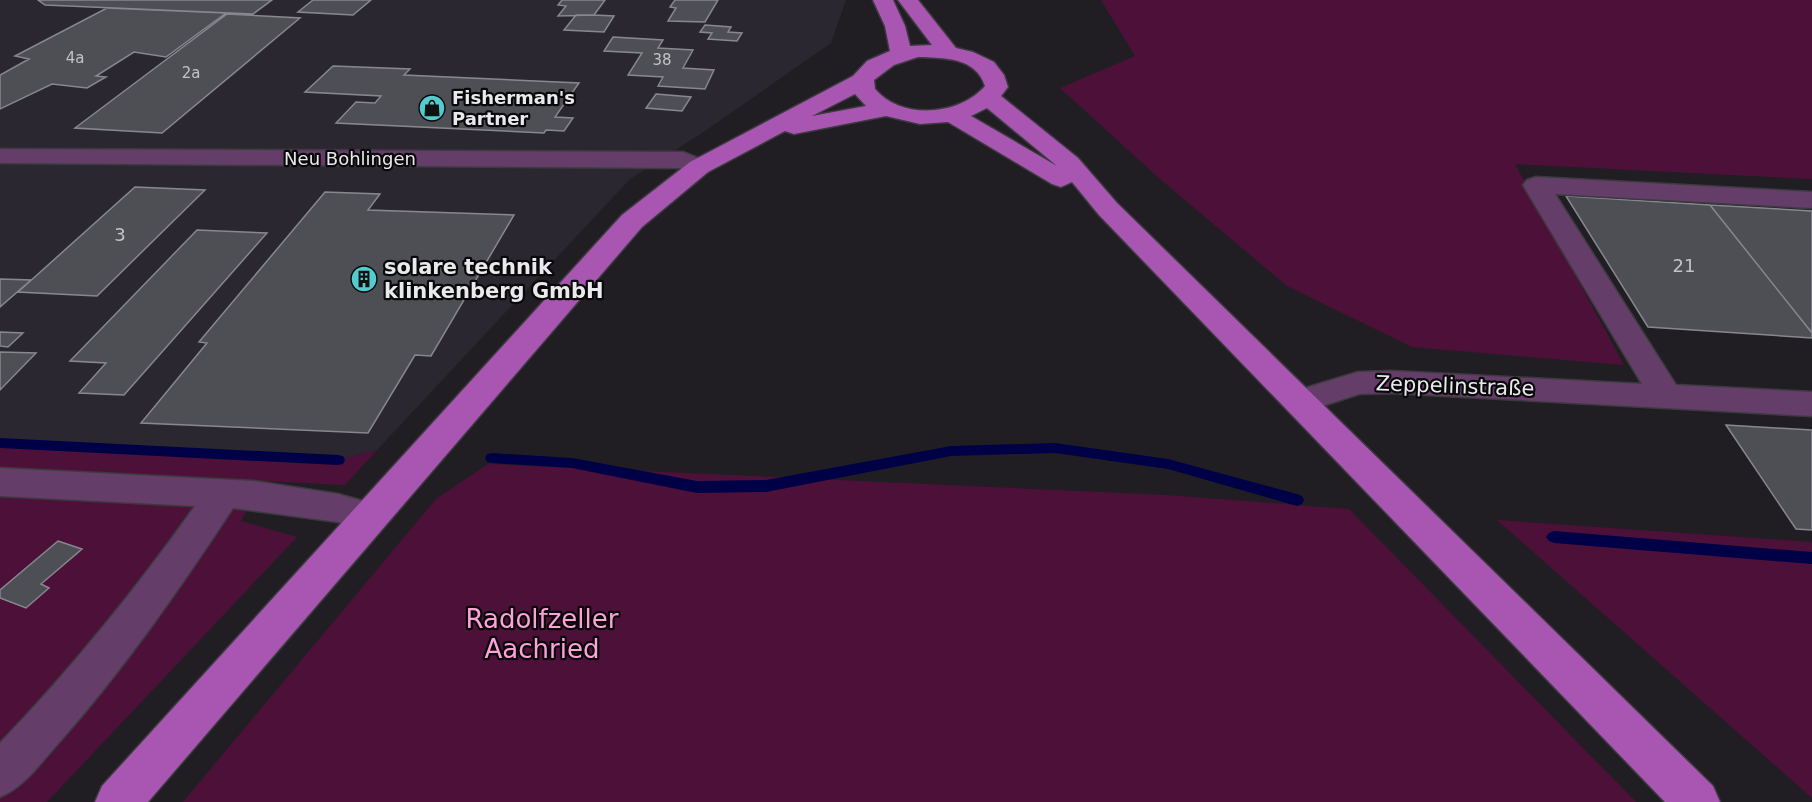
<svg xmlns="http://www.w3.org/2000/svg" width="1812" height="802" viewBox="0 0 1812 802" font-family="'DejaVu Sans',sans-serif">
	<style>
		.built { fill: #2b2731 }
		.green { fill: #4d1139 }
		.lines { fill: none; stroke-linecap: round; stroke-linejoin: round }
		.stream { fill: #000046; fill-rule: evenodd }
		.building { fill: #4e4f55; stroke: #87888e; stroke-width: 1.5 }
		.minor-casing { stroke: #3c3a3f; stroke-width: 3 }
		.major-casing { stroke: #3c3a3f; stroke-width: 3 }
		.minor { fill: #643d69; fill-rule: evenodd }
		.major { fill: #a856b2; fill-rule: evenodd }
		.labels { text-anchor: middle; stroke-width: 4.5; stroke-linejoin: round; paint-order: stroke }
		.far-number-label { font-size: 15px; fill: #c3c2c6 }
		.far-poi-label { font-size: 18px; font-weight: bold; fill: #eae9ec; stroke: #09080b; text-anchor: start }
		.far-street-label { font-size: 18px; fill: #eae9ec; stroke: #09080b }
		.number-label { font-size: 18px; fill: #c3c2c6 }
		.poi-label { font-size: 21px; font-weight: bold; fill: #eae9ec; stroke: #09080b; text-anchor: start }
		.street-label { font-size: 21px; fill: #eae9ec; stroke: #09080b }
		.near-park-label { font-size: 26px; fill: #fda1d7; stroke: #09080b }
	</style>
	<rect width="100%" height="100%" fill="#201e23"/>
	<path class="built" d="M0 0H846L831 43 708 129 630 179 377 450 338 460 0 443Z"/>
	<path class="green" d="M1101 0H1812V179L1515 164 1624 365 1412 347 1287 286 1160 179 1060 88 1135 56Z
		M0 443 338 460 377 450 345 485 261 481 241 521 297 537 47 802H0Z
		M488 464 1166 495 1349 509 1636 802H183L436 499Z
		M1497 520 1812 542V798Z"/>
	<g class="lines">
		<path class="stream" d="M0 438 338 455 343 456 345 460 343 464 338 465 0 448Z
			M1055 443 1168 459 1297 494 1302 496 1304 500 1302 504 1297 506 1168 469 1055 453 951 456 766 492 697 493 572 468 492 463 487 462 485 458 487 454 492 453 572 458 697 481 766 480 951 446Z
			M1554 531 1812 552V564L1554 543 1549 541 1546 537 1549 533Z"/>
	</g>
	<path class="building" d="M38 0H272L253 14 45 5Z
		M313 0H371L353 15 298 12Z
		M562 0H605L594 15 558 16 566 6 558 5Z
		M675 0H718L705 22 668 21 676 8 670 7Z
		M107 8 226 13 166 57 134 52 96 76 106 77 87 88 52 84 0 109V75L29 59 15 56Z
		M227 14 300 18 162 133 75 128Z
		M576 15H594L614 16 604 32 564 30Z
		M705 25 731 27 728 32 742 33 737 41 708 39 712 33 700 32Z
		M613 37 663 40 658 48 693 50 683 68 714 70 705 89 658 86 663 77 628 75 642 53 604 51Z
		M333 66 410 69 404 75 579 83 555 117 573 118 564 131 546 130 544 133 336 123 356 102 375 103 381 96 305 92Z
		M656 94 691 97 682 111 646 108Z
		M135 187 205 190 97 296 18 292Z
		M325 192 380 194 368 210 514 215 431 356 415 355 368 433 141 423 207 343 199 342Z
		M1566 196 1710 205 1812 333V338L1648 327Z
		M1710 205 1812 211V333Z
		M197 230 267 233 124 395 79 393 106 363 70 361Z
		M0 279 31 280 0 307Z
		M0 332 23 333 8 347 0 346Z
		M0 352 36 353 0 390Z
		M1726 425 1812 430V530L1796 529Z
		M58 541 82 549 41 584 49 588 26 608 0 598V590Z"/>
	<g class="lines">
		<defs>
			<path id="minor" d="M0 149 683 152 708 162 712 167 708 172 699 175 679 168 0 163Z
				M1536 177 1812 192V208L1555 194 1676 385 1812 392V416L1392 393 1359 394 1301 413 1289 409 1284 401 1289 393 1358 372 1392 371 1642 384 1523 185 1527 180Z
				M0 468 254 481 338 494 384 507 389 517 384 527 371 532 338 522 233 508C179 590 122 672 56 746 39 765 24 787 0 797V743C71 669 136 589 195 506L0 496Z"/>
			<path id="major" d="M873 0H893L905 26 910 46 932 45 898 0H918L956 48 973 52 994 62 1004 75 1008 87 1001 96 1078 158 1117 203 1713 786 1720 802H1665L1099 215 1072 182 1061 187 1052 184 948 122 920 124 886 116 794 134 785 131 708 172 642 227 148 802H95L102 786 622 215 690 162 853 76 867 61 890 51 885 26ZM918 57C944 58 976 57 985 86 959 116 901 120 875 89L874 80 894 65ZM855 94 866 106 812 116ZM987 108 1057 166 971 116Z"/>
		</defs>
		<use href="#minor" class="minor-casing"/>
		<use href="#major" class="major-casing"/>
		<use href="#minor" class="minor"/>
		<use href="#major" class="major"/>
	</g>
	<defs>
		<symbol id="shop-disc" viewBox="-11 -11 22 22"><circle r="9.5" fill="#52cdcf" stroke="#09080b"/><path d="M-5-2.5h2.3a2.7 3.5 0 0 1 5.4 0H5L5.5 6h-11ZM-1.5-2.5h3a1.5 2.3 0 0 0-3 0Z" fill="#111"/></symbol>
		<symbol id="building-disc" viewBox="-11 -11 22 22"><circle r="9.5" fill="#52cdcf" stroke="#09080b"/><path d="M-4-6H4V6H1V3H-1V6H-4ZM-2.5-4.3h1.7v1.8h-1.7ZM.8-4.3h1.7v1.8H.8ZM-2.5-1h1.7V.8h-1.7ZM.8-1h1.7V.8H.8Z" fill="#111"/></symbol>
	</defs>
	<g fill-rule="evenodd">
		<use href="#shop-disc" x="417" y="93" width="30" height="30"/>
		<use href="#building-disc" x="349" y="264" width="30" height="30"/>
	</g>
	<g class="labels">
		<g class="far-number-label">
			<text x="75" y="63">4a</text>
			<text x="662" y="65">38</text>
			<text x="191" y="78">2a</text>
		</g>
		<g class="far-poi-label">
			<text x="452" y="104">Fisherman's<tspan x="452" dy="21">Partner</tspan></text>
		</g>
		<g class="far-street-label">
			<text x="350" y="165">Neu Bohlingen</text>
		</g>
		<g class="number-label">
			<text x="120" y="241">3</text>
			<text x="1684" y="272">21</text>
		</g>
		<g class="poi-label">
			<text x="384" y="274">solare technik<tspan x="384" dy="24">klinkenberg GmbH</tspan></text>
		</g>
		<g class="street-label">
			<text transform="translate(1455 386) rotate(2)" y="7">Zeppelinstraße</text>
		</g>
		<g class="near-park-label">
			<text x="542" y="628">Radolfzeller<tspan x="542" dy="30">Aachried</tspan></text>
		</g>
	</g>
</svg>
